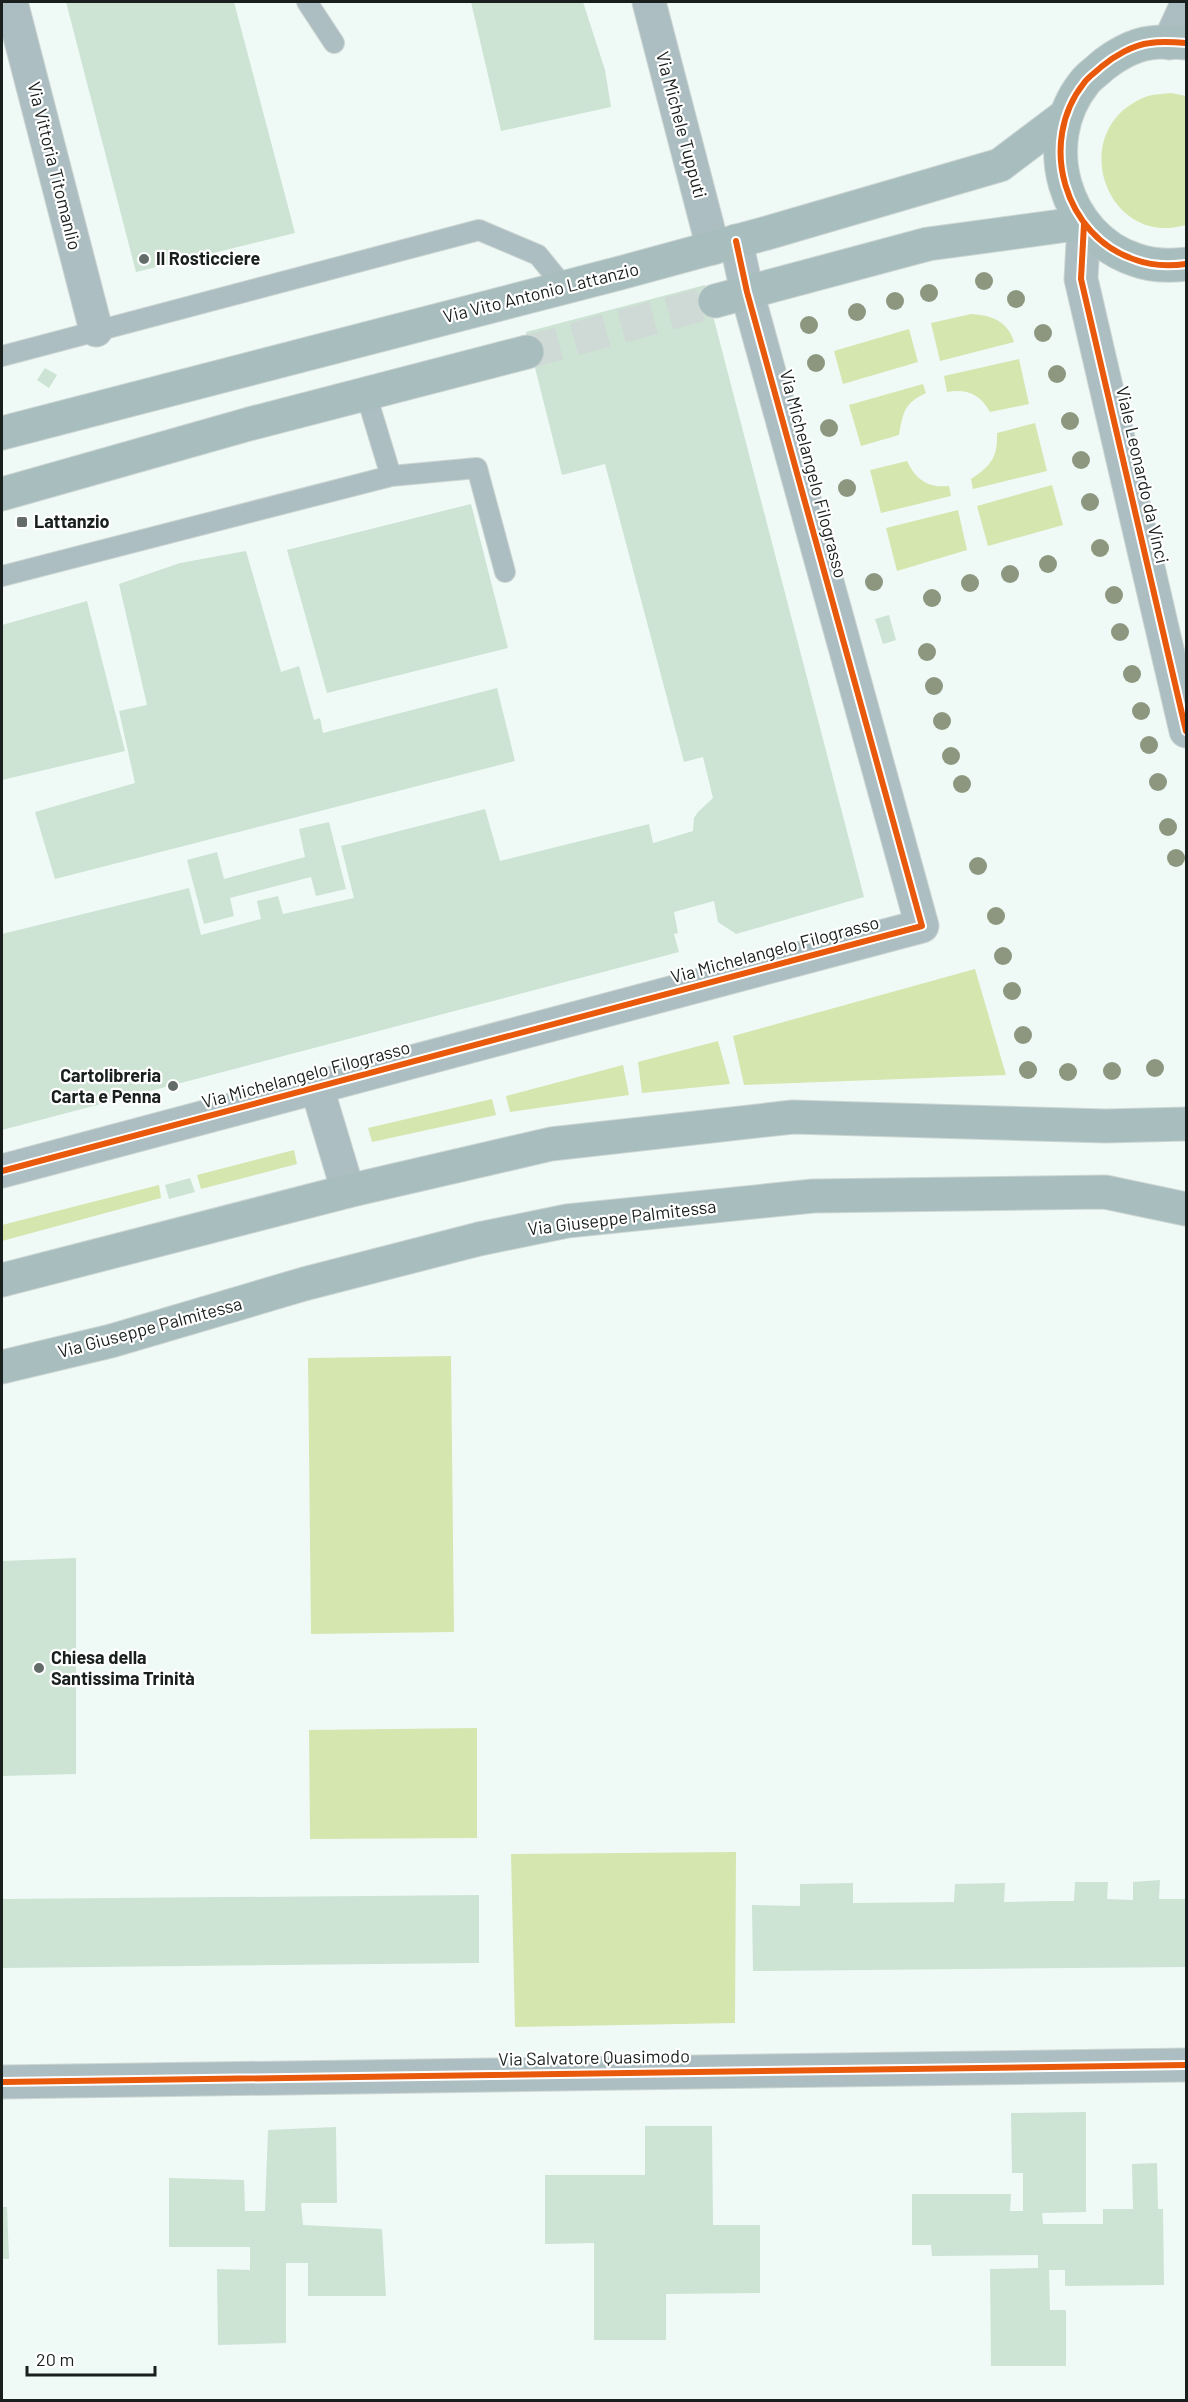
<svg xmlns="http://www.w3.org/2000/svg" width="1188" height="2402" viewBox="0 0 1188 2402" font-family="Barlow,sans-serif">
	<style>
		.green { fill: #d5e6af }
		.building { fill: #cde3d4 }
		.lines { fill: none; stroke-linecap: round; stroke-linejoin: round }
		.secondary-tunnel { stroke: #cfd9d6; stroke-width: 33; stroke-dasharray: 33 16; stroke-linecap: butt }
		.lane-casing { stroke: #cdd6d3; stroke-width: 22 }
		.street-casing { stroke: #cdd6d3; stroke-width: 35 }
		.secondary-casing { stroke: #cdd6d3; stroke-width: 35 }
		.lane { stroke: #acbec1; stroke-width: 20 }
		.street { stroke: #acbec1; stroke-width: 33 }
		.secondary { stroke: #a8bdbe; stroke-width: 33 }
		.cycleway-casing { stroke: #fff; stroke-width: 10 }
		.cycleway { stroke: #e8590c; stroke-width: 6 }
		.tree { fill: #8d977f }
		.poi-dot { fill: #636c69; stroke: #fff; stroke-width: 2 }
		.labels { text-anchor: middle; stroke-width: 4.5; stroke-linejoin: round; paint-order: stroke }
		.street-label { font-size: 18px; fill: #181f1d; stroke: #fff }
		.poi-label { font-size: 18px; font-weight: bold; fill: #181f1d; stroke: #fff; text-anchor: start }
	</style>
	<rect width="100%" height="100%" fill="#effaf7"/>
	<path class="green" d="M1171 93 1186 96V225C1104 249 1064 126 1148 96 1155 94 1163 94 1171 93Z
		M971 314C991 315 1008 321 1014 342L940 361 931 323Z
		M909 329 918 362 843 384 834 351Z
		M1019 359 1029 404 990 412C981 395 967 388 947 392L944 376Z
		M923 384 926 393C904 403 903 413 899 435L861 446 849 405Z
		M1035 423 1047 471 973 489 971 479C991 466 998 457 997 433Z
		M907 461C916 480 928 488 949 486L951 496 881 513 870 470Z
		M1052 485 1063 525 988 546 977 506Z
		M958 510 967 550 897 571 886 528Z
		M975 969 1006 1075 744 1085 733 1036Z
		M718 1041 730 1084 642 1093 638 1062Z
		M623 1065 629 1095 510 1112 506 1096Z
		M492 1099 496 1115 372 1142 368 1128Z
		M294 1150 297 1164 201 1189 197 1175Z
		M159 1185 161 1198 2 1241V1225Z
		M451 1356 454 1632 311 1634 308 1358Z
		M477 1728V1838L310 1839 309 1730Z
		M736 1852 735 2023 515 2027 511 1854Z"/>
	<path class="building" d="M66 2H234L295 233 136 272Z
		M471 2H583L605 70 611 107 501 131Z
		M705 285 864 897 736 934 718 922 714 901 674 912 678 933 674 934 679 952 2 1130V934L189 888 201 935 261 919 257 901 278 896 283 914 354 898 341 846 485 809 500 861 649 824 653 843 693 831 694 818 698 812 713 798 703 757 684 762 605 464 562 475 526 332Z
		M45 368 57 375 49 388 37 380Z
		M471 504 508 648 327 693 287 550Z
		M246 551 281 672 299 666 314 720 320 718 323 733 497 688 515 761 55 879 35 812 135 783 119 711 147 705 119 584 180 563Z
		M87 601 125 751 2 780V625Z
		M889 615 896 640 883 644 875 619Z
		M329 822 346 889 316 896 311 877 230 898 234 916 204 924 187 860 217 852 224 879 305 857 299 829Z
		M190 1178 195 1192 169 1199 165 1185Z
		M76 1558V1774L2 1776V1561Z
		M1160 1880 1159 1899H1186V1967L753 1971 752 1905 800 1906V1884L853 1883V1903L954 1902 955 1884 1005 1883 1004 1902 1056 1901H1074L1075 1882H1108L1107 1899 1133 1900V1882Z
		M479 1895V1963L2 1968V1899Z
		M1086 2112V2212L1042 2213 1043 2224H1103V2209H1133L1132 2164 1157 2163 1158 2209H1163L1164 2285 1065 2286V2270H1049L1050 2310H1066V2366H991L990 2269 1038 2268V2255L932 2256 931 2245H912V2194H1011L1010 2211H1023V2173H1012L1011 2113Z
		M645 2126H712L713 2225H760V2293L666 2294V2340H594V2243L545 2244V2175H645Z
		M336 2127 337 2203H301L303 2225 382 2229 386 2296H308V2263H286V2343L218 2345 217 2269 250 2270V2247H169V2178L244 2180 245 2211H265L268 2130Z
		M2 2207H7L9 2259H2Z"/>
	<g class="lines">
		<path class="secondary-tunnel" d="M527 352 715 301"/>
		<defs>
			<path id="lane" d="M307 2 334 43
				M2 356 479 230 538 255 564 287
				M391 476 477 468 505 572
				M2 576 391 476 366 394"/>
			<path id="street" d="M11 2 96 330
				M649 2 713 248
				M1169 43 1186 6
				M1084 224 1081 279 1186 731
				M317 1088 348 1191
				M2 1171 922 926 747 292 736 241
				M2 2082 1186 2065"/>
			<path id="secondary" d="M1186 43C1175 42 1161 41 1150 43 1133 45 1114 56 1101 67 1096 72 1088 77 1084 83 1037 142 1064 237 1136 260 1152 266 1170 266 1186 264
				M715 301 928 244 1083 223
				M2 433 620 273 767 233 1000 165 1065 116
				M2 494 249 424 527 352
				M2 1280 348 1191 551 1144 793 1117 1106 1126 1186 1124
				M2 1367 111 1341 304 1284 479 1239 567 1221 813 1196 1105 1192 1186 1209"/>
		</defs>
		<use href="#lane" class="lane-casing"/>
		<use href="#street" class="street-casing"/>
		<use href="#secondary" class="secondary-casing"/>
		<use href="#lane" class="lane"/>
		<use href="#street" class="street"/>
		<use href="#secondary" class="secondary"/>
		<defs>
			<path id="cycleway" d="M1186 43C1175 42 1161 41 1150 43 1133 45 1114 56 1101 67 1096 72 1088 77 1084 83 1037 142 1064 237 1136 260 1152 266 1170 266 1186 264
				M1084 224 1081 279 1186 731
				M2 1171 922 926 747 292 736 241
				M2 2082 1186 2065"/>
		</defs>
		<use href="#cycleway" class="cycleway-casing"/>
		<use href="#cycleway" class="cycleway"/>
	</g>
	<g class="tree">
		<circle cx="984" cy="281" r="9"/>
		<circle cx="929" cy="293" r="9"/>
		<circle cx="1016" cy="299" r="9"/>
		<circle cx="895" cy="301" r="9"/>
		<circle cx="857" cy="312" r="9"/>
		<circle cx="809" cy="325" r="9"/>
		<circle cx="1043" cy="333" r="9"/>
		<circle cx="816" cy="363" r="9"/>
		<circle cx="1057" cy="374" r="9"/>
		<circle cx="1070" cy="421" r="9"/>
		<circle cx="829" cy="428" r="9"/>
		<circle cx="1081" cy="460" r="9"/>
		<circle cx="847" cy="488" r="9"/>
		<circle cx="1090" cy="502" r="9"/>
		<circle cx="1100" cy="548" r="9"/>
		<circle cx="1048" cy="564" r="9"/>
		<circle cx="1010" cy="574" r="9"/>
		<circle cx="874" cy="582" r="9"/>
		<circle cx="970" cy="583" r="9"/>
		<circle cx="1114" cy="595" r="9"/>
		<circle cx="932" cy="598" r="9"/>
		<circle cx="1120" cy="632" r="9"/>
		<circle cx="927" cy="652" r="9"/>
		<circle cx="1132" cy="674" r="9"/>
		<circle cx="934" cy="686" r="9"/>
		<circle cx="1141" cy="711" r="9"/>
		<circle cx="942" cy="721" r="9"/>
		<circle cx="1149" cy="745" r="9"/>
		<circle cx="951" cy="756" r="9"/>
		<circle cx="1158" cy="782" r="9"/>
		<circle cx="962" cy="784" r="9"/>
		<circle cx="1168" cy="827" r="9"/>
		<circle cx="1176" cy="858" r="9"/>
		<circle cx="978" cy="866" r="9"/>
		<circle cx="996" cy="916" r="9"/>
		<circle cx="1003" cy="956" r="9"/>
		<circle cx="1012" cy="991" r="9"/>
		<circle cx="1023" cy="1035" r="9"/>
		<circle cx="1155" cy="1068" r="9"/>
		<circle cx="1028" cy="1070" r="9"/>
		<circle cx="1112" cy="1071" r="9"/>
		<circle cx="1068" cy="1072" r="9"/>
	</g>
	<g class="poi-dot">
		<circle cx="144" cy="259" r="6"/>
		<rect x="16" y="516" width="12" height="12" rx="3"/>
		<circle cx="173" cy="1086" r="6"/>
		<circle cx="39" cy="1668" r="6"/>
	</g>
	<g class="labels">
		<g class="street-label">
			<text transform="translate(681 125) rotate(75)" y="6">Via Michele Tupputi</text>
			<text transform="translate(54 166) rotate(76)" y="6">Via Vittoria Titomanlio</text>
			<text transform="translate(541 293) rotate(-14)" y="6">Via Vito Antonio Lattanzio</text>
			<text transform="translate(813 474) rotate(75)" y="6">Via Michelangelo Filograsso</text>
			<text transform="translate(1142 475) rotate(77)" y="6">Viale Leonardo da Vinci</text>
			<text transform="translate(775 950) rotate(-15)" y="6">Via Michelangelo Filograsso</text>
			<text transform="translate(306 1075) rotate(-15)" y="6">Via Michelangelo Filograsso</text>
			<text transform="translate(622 1218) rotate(-7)" y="6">Via Giuseppe Palmitessa</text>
			<text transform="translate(150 1328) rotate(-15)" y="6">Via Giuseppe Palmitessa</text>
			<text transform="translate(594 2058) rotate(-1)" y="6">Via Salvatore Quasimodo</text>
		</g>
		<g class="poi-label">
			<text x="156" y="265">Il Rosticciere</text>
			<text x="34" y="528">Lattanzio</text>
			<text x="161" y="1082" text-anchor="end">Cartolibreria<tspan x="161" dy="21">Carta e Penna</tspan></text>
			<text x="51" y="1664">Chiesa della<tspan x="51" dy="21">Santissima Trinità</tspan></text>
		</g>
	</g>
	<rect width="1188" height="2402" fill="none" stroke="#181f1d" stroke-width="6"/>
	<path d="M27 2366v9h128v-9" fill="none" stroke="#181f1d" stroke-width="3"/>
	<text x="36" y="2366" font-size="18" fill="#181f1d" stroke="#ffffff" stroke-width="4.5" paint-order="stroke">20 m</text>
</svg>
